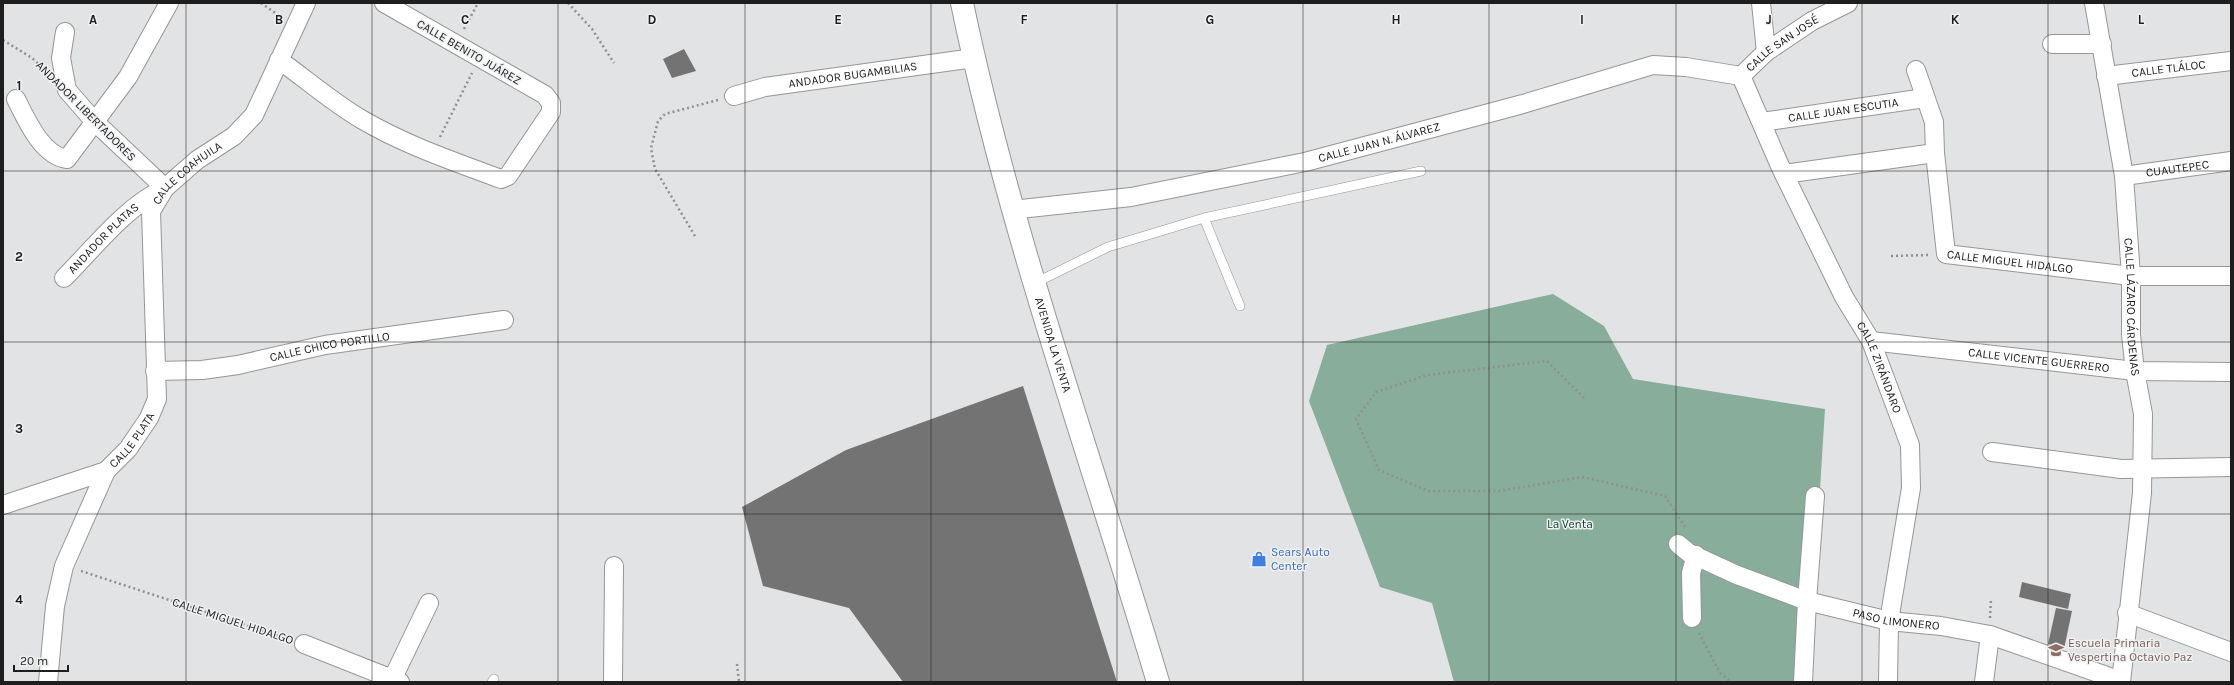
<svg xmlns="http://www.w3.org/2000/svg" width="2234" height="685" viewBox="0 0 2234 685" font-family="Karla,sans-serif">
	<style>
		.forest { fill: #89ad9b }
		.building { fill: #737374 }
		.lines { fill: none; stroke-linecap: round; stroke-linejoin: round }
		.service-casing { stroke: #959696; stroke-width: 10 }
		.minor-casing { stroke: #959696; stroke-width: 20 }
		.secondary-casing { stroke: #959696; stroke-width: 24 }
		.path { stroke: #8f9091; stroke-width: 2.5; stroke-dasharray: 2 3; stroke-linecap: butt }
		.service { stroke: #fff; stroke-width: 9 }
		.minor { stroke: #fff; stroke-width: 18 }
		.secondary { stroke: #fff; stroke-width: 22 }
		.grid { fill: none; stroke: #1e1e1f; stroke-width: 1; stroke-opacity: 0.55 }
		.labels { text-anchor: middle; stroke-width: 3; stroke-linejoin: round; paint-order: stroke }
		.street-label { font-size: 12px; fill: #1e1e1f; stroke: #eff0f1 }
		.park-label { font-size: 12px; fill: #083b28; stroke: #eff0f1 }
		.shop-label { font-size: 12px; fill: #366cbe; stroke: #eff0f1; text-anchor: start }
		.education-label { font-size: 12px; fill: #785e54; stroke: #eff0f1; text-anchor: start }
		.grid-label { font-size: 13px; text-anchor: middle; font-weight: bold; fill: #1e1e1f; stroke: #eff0f1; stroke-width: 3; stroke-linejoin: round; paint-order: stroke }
	</style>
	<rect width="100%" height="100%" fill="#e2e3e4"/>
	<path class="forest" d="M1553 294 1604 326 1633 379 1825 409 1808 682H1454L1432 603 1380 587 1309 401 1327 345Z"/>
	<path class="building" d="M684 49 696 71 672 78 663 59Z
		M1023 386 1117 682H903L849 608 763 586 742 507 846 450Z
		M2022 582 2071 594 2068 609 2019 597Z
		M2056 608 2072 611 2064 649 2048 644Z"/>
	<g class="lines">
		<defs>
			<path id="service" d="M1204 218 1240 306
				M1035 283 1108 247 1204 218 1421 171
				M492 682 494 679"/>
			<g id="minor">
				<path d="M1761 3 1766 52"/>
				<path id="s1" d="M2094 3 2124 176 2131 276V335L2135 371 2143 414 2142 493 2121 682"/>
				<path d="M2052 44H2102"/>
				<path d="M279 60C306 79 332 102 361 119 405 145 453 161 501 179L508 176 551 112V103L545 95 384 3"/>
				<path id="s2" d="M1916 70 1934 122 1935 153 1946 254 2131 276H2231"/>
				<path id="s3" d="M1741 76 1780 166 1844 297 1871 341 1910 445 1911 488 1889 621 1888 682"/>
				<path id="s4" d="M1741 76 1766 52 1812 21 1848 3"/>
				<path id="s5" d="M2106 76 2231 61"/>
				<path id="s6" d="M734 96 765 87 974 58"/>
				<path d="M16 99C26 119 42 156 67 159L128 77 169 3"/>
				<path id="s7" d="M1762 122 1925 98"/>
				<path d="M1784 174 1935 153"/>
				<path id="s8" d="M2124 176 2231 161"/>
				<path id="s9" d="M1012 210 1131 197 1305 162 1523 104 1653 65 1686 67 1741 76"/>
				<path id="s10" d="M64 278C95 247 125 207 165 188L94 121 67 90 61 58 65 32"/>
				<path id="s11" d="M1871 341 2135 371 2231 372"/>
				<path id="s12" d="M155 371 202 370 238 365 325 345 504 320"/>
				<path d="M1992 452 2121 469 2231 467"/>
				<path id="s13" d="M3 505 106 471 128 449 149 418 157 399 151 211 165 188 197 160 234 136 254 115 306 3"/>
				<path id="s14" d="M1678 544 1689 553 1737 575 1807 601 1889 621 1941 626 1990 635 2121 681"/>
				<path d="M2127 613 2231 652"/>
				<path d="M1692 618 1691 573 1696 555"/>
				<path d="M304 644 400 682"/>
				<path d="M48 682 55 606 64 566 106 471"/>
				<path d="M391 682 429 603"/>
				<path d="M613 682 614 566"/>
				<path d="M1803 682 1807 601 1815 496"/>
				<path d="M1984 682 1990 635"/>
			</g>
			<g id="secondary">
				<path id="s15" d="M962 3C1010 234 1091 456 1158 682"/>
			</g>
		</defs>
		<use href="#service" class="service-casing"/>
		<use href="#minor" class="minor-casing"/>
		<use href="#secondary" class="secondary-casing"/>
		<path class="path" d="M261 3 281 17
			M568 3 592 29 614 63
			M464 29 478 3
			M3 40 32 58 45 70
			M440 137 472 73
			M695 236 655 169 651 148 658 121 665 114 718 100
			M1891 256 1929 255
			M1584 398 1547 361 1427 375 1376 392 1356 419 1379 470 1428 491H1499L1582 477 1665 496 1685 527
			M81 571 288 639
			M1990 618 1991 599
			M1699 633 1720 673 1731 682
			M737 664 739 682"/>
		<use href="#service" class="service"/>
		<use href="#minor" class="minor"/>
		<use href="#secondary" class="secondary"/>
	</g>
	<path class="grid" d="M186 3V682M372 3V682M558 3V682M745 3V682M931 3V682M1117 3V682M1303 3V682M1489 3V682M1676 3V682M1862 3V682M2048 3V682M3 171H2231M3 342H2231M3 514H2231"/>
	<defs>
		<symbol id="shop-bare" viewBox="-9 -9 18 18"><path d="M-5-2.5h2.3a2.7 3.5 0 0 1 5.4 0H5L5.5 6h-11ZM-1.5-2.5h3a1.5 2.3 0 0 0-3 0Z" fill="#3f7fe0" stroke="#eff0f1" stroke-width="2.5" paint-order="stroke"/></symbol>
		<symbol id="school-bare" viewBox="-9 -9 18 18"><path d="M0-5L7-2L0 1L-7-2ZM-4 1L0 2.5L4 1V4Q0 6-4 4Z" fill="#8d6e63" stroke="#eff0f1" stroke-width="2.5" paint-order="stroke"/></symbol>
	</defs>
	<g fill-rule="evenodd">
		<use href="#shop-bare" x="1248" y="548" width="22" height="22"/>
		<use href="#school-bare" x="2045" y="639" width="22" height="22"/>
	</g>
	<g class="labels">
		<g class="street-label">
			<text dy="4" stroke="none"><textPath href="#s4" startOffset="53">CALLE SAN JOSÉ</textPath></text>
			<text transform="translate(469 52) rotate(30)" y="4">CALLE BENITO JUÁREZ</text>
			<text dy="4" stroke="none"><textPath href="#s5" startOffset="63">CALLE TLÁLOC</textPath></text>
			<text dy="4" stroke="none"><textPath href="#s6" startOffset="121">ANDADOR BUGAMBILIAS</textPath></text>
			<text dy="4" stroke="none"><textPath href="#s7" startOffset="82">CALLE JUAN ESCUTIA</textPath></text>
			<text transform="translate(86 111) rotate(45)" y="4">ANDADOR LIBERTADORES</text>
			<text dy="4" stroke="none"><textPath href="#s9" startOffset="374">CALLE JUAN N. ÁLVAREZ</textPath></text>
			<text dy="4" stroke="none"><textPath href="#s8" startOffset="54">CUAUTEPEC</textPath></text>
			<text dy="4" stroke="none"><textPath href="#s13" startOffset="439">CALLE COAHUILA</textPath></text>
			<text dy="4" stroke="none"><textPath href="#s10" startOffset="56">ANDADOR PLATAS</textPath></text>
			<text dy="4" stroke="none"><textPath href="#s2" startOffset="252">CALLE MIGUEL HIDALGO</textPath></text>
			<text dy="4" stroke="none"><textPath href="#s1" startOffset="307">CALLE LÁZARO CÁRDENAS</textPath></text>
			<text dy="4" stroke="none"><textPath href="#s15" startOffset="354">AVENIDA LA VENTA</textPath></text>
			<text dy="4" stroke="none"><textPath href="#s12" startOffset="177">CALLE CHICO PORTILLO</textPath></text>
			<text dy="4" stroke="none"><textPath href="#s11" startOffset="169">CALLE VICENTE GUERRERO</textPath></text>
			<text dy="4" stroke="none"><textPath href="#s3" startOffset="323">CALLE ZIRÁNDARO</textPath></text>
			<text dy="4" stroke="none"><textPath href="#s13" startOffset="149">CALLE PLATA</textPath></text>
			<text dy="4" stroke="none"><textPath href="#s14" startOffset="233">PASO LIMONERO</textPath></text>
			<text transform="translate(233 621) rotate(18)" y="4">CALLE MIGUEL HIDALGO</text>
		</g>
		<g class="park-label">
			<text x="1570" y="528">La Venta</text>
		</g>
		<g class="shop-label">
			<text x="1271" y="556">Sears Auto<tspan x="1271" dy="14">Center</tspan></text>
		</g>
		<g class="education-label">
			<text x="2068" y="647">Escuela Primaria<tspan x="2068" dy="14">Vespertina Octavio Paz</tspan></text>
		</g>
	</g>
	<g class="grid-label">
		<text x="93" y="24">A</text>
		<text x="279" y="24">B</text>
		<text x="465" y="24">C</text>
		<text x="652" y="24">D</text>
		<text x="838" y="24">E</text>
		<text x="1024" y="24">F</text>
		<text x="1210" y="24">G</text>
		<text x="1396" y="24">H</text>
		<text x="1582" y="24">I</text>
		<text x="1769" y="24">J</text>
		<text x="1955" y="24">K</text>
		<text x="2141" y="24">L</text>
		<text x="19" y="90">1</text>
		<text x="19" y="261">2</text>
		<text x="19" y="433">3</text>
		<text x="19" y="604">4</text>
	</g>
	<rect width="2234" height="685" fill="none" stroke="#1e1e1f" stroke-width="8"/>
	<path d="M14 665v6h54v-6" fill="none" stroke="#1e1e1f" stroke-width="2"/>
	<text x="20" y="665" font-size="12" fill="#1e1e1f" stroke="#eff0f1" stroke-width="3" paint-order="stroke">20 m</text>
</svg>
